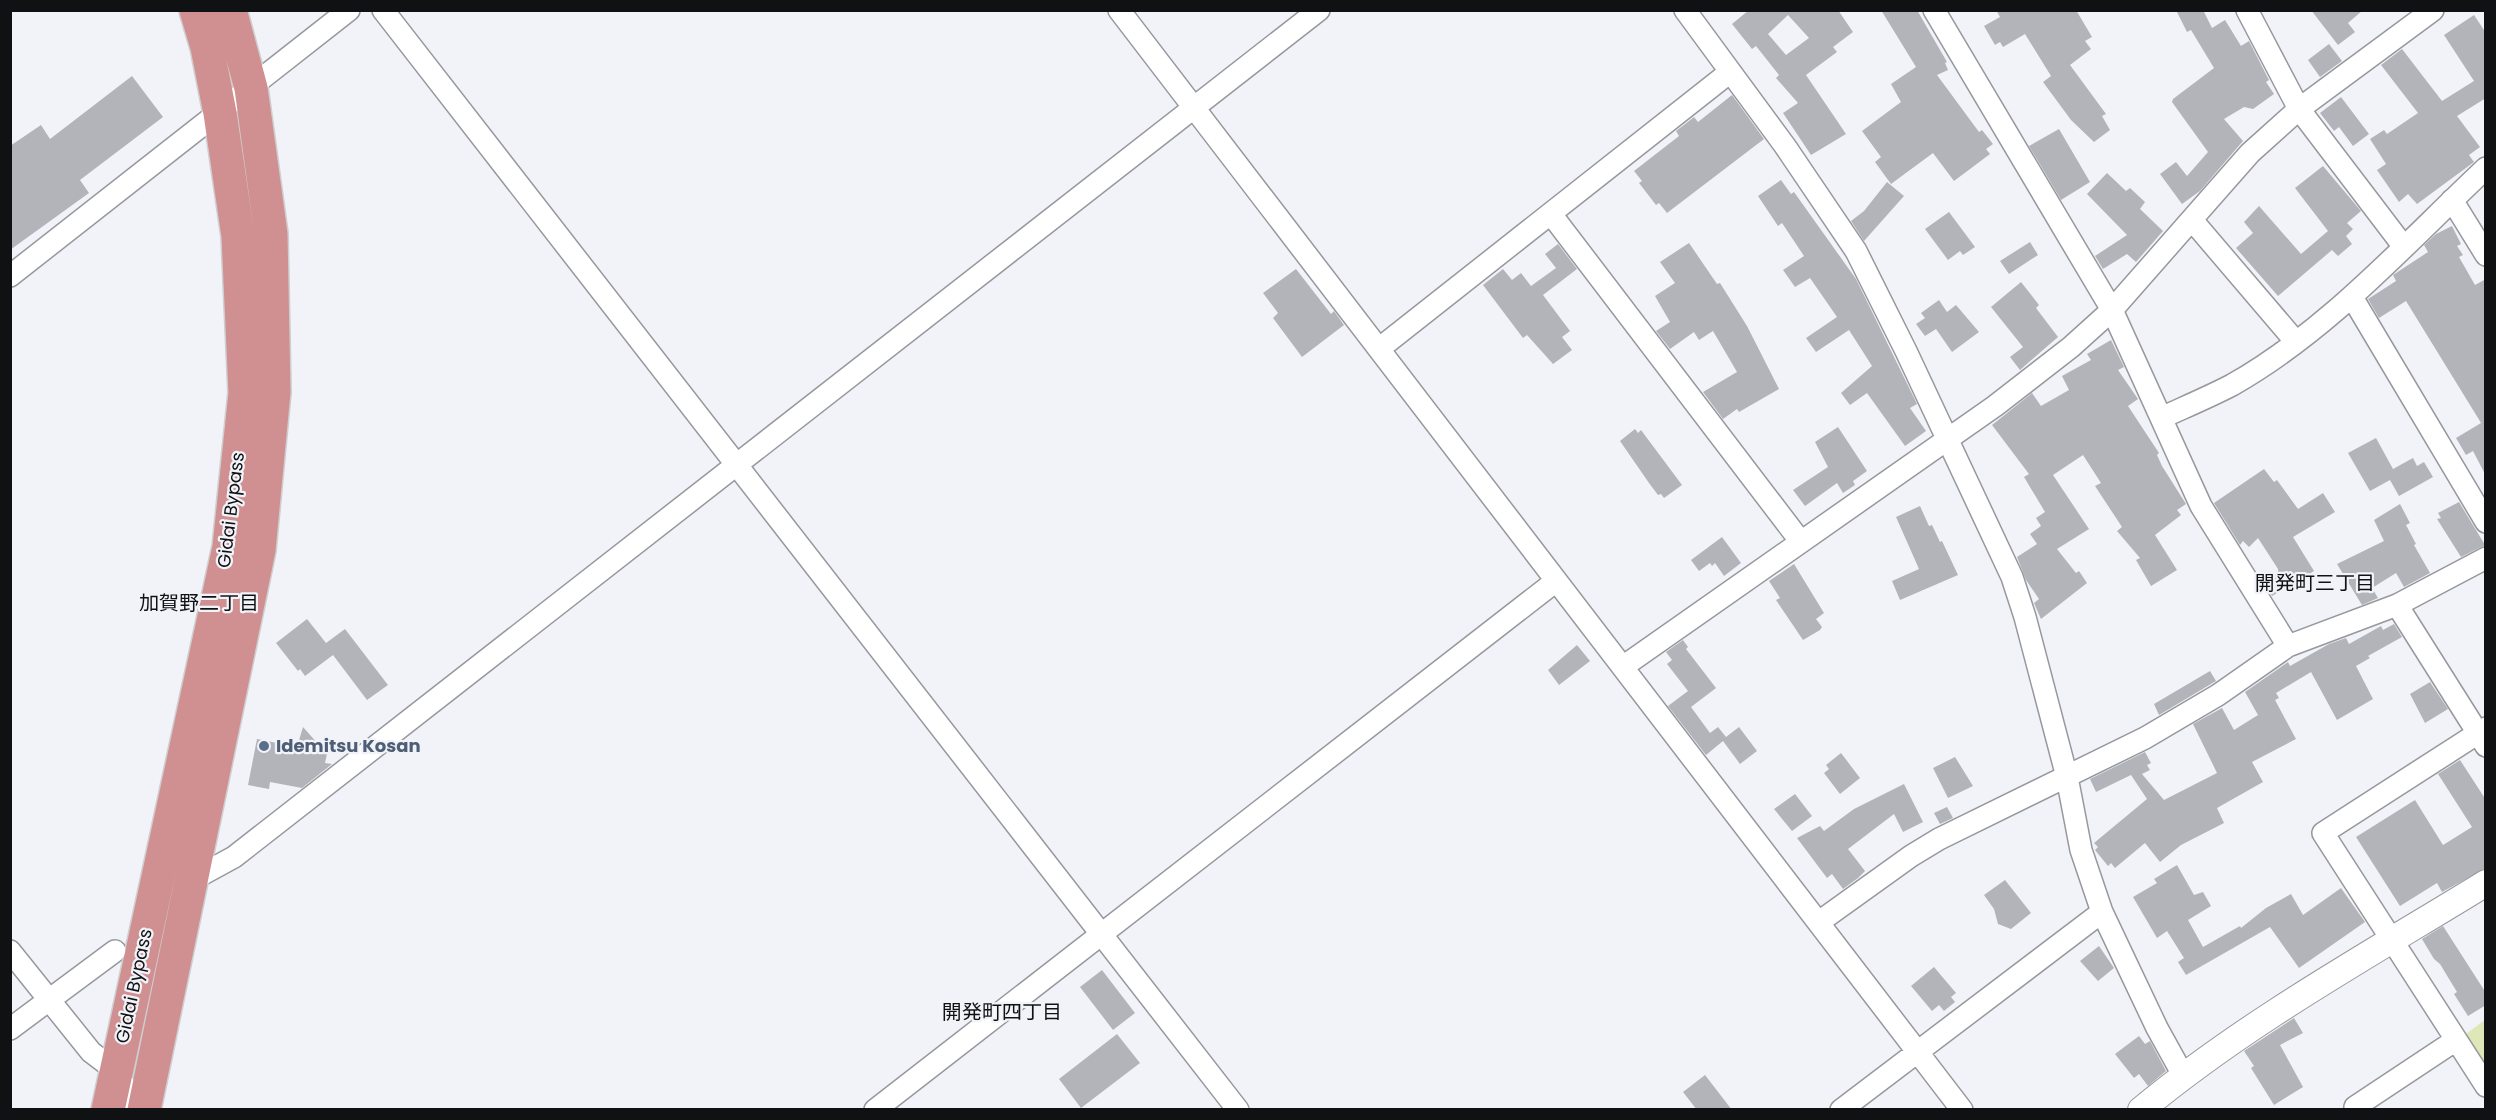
<svg xmlns="http://www.w3.org/2000/svg" width="2496" height="1120" viewBox="0 0 2496 1120" font-family="Poppins,'Noto Sans JP',sans-serif">
	<style>
		.green { fill: #dde7b7 }
		.building { fill: #b2b4ba; fill-rule: evenodd }
		.lines { fill: none; stroke-linecap: round; stroke-linejoin: round }
		.minor-casing { stroke: #97989e; stroke-width: 24 }
		.tertiary-casing { stroke: #97989e; stroke-width: 28 }
		.trunk-casing { stroke: #cfcfd0; stroke-width: 36 }
		.minor { stroke: #fff; stroke-width: 21 }
		.tertiary { stroke: #fff; stroke-width: 26 }
		.trunk { stroke: #d09092; stroke-width: 33 }
		.service-dot { fill: #5c6f8a; stroke: #f1f3f9; stroke-width: 2 }
		.labels { text-anchor: middle; stroke-width: 4.5; stroke-linejoin: round; paint-order: stroke }
		.street-label { font-size: 18px; fill: #101113; stroke: #f1f3f9 }
		.service-label { font-size: 18px; font-weight: bold; fill: #4e5e75; stroke: #f1f3f9; text-anchor: start }
		.neighbourhood-label { font-size: 20px; fill: #101113; stroke: #f1f3f9 }
	</style>
	<rect width="100%" height="100%" fill="#f1f3f9"/>
	<path class="green" d="M2485 1020V1070L2463 1036Z"/>
	<path class="building" d="M1749 10H1838L1853 32 1833 47 1837 52 1806 75 1846 134 1811 155 1783 113 1798 103 1776 78 1779 75 1756 46 1752 49 1732 24ZM1788 15 1809 38 1786 55 1768 34Z
		M1881 10H1917L1947 62 1945 63 1948 70 1937 75 1979 132 1982 130 1993 144 1986 149 1990 154 1954 181 1933 153 1891 184 1875 162 1881 157 1862 131 1901 102 1891 84 1916 67Z
		M1996 10H2076L2092 37 2085 41 2091 49 2070 65 2106 114 2102 116 2110 130 2094 142 2071 120 2043 82 2051 76 2025 34 2003 47 2000 42 1995 45 1984 26 2000 17Z
		M2176 10H2203L2212 28 2225 20 2241 46 2249 41 2269 80 2266 82 2274 94 2253 109 2244 107 2224 119 2243 141 2200 191 2182 204 2160 174 2176 162 2187 176 2208 152 2172 102 2173 99 2214 68 2191 30 2187 32Z
		M2311 10H2363L2348 23 2355 32 2338 45Z
		M2474 15 2486 33V98L2457 116 2480 147 2469 155 2474 162 2417 204 2408 194 2399 202 2377 170 2386 164 2370 139 2384 130 2387 134 2418 113 2381 65 2402 49 2442 101 2474 81 2444 35Z
		M2329 44 2342 61 2320 77 2308 60Z
		M132 76 163 117 80 180 89 193 10 250V146L41 125 50 139Z
		M1732 95 1764 139 1667 213 1659 203 1656 205 1639 183 1642 181 1634 171 1679 136 1676 131 1689 121 1694 117 1698 122Z
		M2341 97 2369 134 2353 146 2339 127 2334 131 2320 113Z
		M2059 129 2090 182 2061 200 2029 146Z
		M2323 166 2361 211 2347 223 2353 229 2346 236 2352 244 2338 256 2332 250 2278 296 2236 248 2253 233 2244 222 2259 206 2301 254 2328 231 2295 188Z
		M2107 173 2126 191 2130 188 2145 202 2140 209 2163 231 2136 262 2127 254 2103 269 2095 256 2127 235 2087 194Z
		M1781 180 1791 194 1794 192 1856 279 1917 404 1910 408 1926 431 1905 446 1867 393 1850 405 1841 393 1872 366 1849 330 1816 352 1806 338 1837 317 1810 278 1795 287 1783 270 1804 256 1782 223 1778 226 1758 196Z
		M1887 182 1904 196 1864 241 1851 221 1864 211Z
		M1949 212 1975 247 1963 255 1960 251 1948 260 1925 229Z
		M2452 226 2461 244 2457 246 2463 255 2459 257 2475 285 2486 279V431L2406 301 2379 318 2368 299 2396 281 2393 275 2428 252 2424 245 2436 234Z
		M2030 242 2038 255 2009 274 2000 261Z
		M1689 243 1717 284 1720 283 1747 326 1779 389 1739 412 1737 409 1723 419 1703 392 1737 372 1713 331 1699 340 1694 332 1670 349 1656 331 1670 322 1655 296 1675 283 1660 262Z
		M1558 244 1577 269 1543 295 1570 331 1562 337 1572 350 1553 364 1527 335 1523 338 1483 285 1503 269 1512 280 1521 273 1531 286 1556 268 1545 254Z
		M1296 269 1331 314 1334 311 1344 325 1302 357 1273 318 1278 313 1263 293Z
		M2021 282 2039 305 2036 308 2058 337 2020 370 2010 357 2023 347 1991 307Z
		M1939 300 1947 312 1956 305 1979 332 1952 352 1936 329 1925 336 1916 324 1925 318 1921 313Z
		M2111 340 2124 367 2118 370 2138 399 2128 406 2159 453 2157 455 2162 466 2186 504 2177 510 2181 515 2155 535 2177 570 2151 586 2136 560 2140 558 2117 531 2122 527 2095 486 2101 483 2083 455 2053 475 2089 529 2057 549 2076 573 2079 571 2087 583 2041 619 2034 603 2039 599 2026 580 2017 557 2037 544 2030 534 2041 526 2036 518 2045 512 2024 477 2029 474 1992 425 2032 393 2041 406 2069 390 2062 376 2091 360 2087 354Z
		M2481 423 2486 431V476L2473 451 2466 455 2456 438Z
		M1838 427 1867 471 1853 481 1855 485 1843 493 1837 483 1805 506 1793 490 1828 467 1815 442Z
		M1635 429 1638 433 1641 430 1682 485 1664 498 1661 494 1658 495 1649 483 1620 441Z
		M2376 438 2393 469 2413 458 2417 466 2424 462 2433 477 2399 496 2390 480 2370 491 2348 453Z
		M2264 469 2274 482 2277 480 2298 509 2323 493 2335 512 2293 537 2314 571 2272 596 2263 582 2278 573V569L2258 538 2249 547 2243 541 2240 545 2214 503Z
		M2459 502 2485 545 2461 557 2437 519 2441 518 2438 513Z
		M2400 504 2410 523 2406 525 2416 544 2414 545 2430 573 2404 587 2396 573 2372 588 2378 598 2362 605 2337 564 2384 541 2374 520Z
		M1920 506 1929 526 1932 525 1940 542 1942 541 1958 575 1900 600 1892 581 1919 569 1896 517Z
		M1722 537 1741 563 1724 576 1715 563 1712 566 1710 563 1699 571 1691 560Z
		M1794 564 1824 613 1816 619 1822 627 1820 630 1803 640 1776 600 1780 598 1769 581Z
		M307 619 326 643 345 629 388 685 367 700 333 655 305 676 300 669 298 671 276 643Z
		M2394 624 2402 637 2368 656 2370 658 2356 666 2373 699 2337 720 2311 672 2276 693 2279 698 2275 700 2296 739 2252 762 2263 782 2217 808 2224 823 2181 845 2160 862 2145 843 2115 868 2111 863 2108 866 2095 850 2098 847 2094 843 2147 799 2131 775 2096 792 2090 779 2145 752 2151 763 2147 765 2150 770 2142 774 2164 800 2217 773 2193 724 2222 708 2234 730 2258 715 2245 692 2288 662 2290 666 2329 644 2346 638 2349 644 2381 626 2383 630Z
		M1683 640 1688 647 1686 649 1716 688 1691 707 1710 733 1718 727 1726 737 1739 727 1757 751 1740 764 1723 741 1706 755 1668 706 1688 691 1667 664 1672 660 1666 652Z
		M1577 645 1590 661 1559 685 1548 670Z
		M2210 671 2216 681 2159 715 2154 704Z
		M2430 682 2448 709 2425 723 2410 694Z
		M303 727 327 754 325 763 332 764 302 788 270 782 269 789 248 785 257 739 297 747Z
		M1841 753 1860 778 1840 794 1824 773 1829 769 1826 765Z
		M1955 757 1973 786 1948 798 1933 768Z
		M2460 760 2486 800V868L2442 892 2437 883 2400 906 2356 837 2415 800 2443 845 2472 827 2438 774Z
		M1904 784 1923 822 1903 832 1894 814 1848 849 1865 871 1858 878 1843 889 1832 874 1827 878 1797 838 1820 826 1824 831 1854 809Z
		M1795 794 1812 816 1792 831 1774 809Z
		M1947 807 1953 818 1940 824 1934 813Z
		M2177 865 2194 895 2203 892 2211 906 2188 920 2203 947 2240 926 2241 928 2266 908 2291 894 2303 915 2341 888 2365 922 2299 968 2270 927 2186 975 2178 962 2184 958 2167 931 2157 938 2133 897 2157 883 2154 879Z
		M2005 880 2031 913 2011 929 1998 924 1994 909 1984 895Z
		M2443 926 2486 993V1005L2468 1016 2454 994 2457 992 2440 964 2434 959 2422 939Z
		M2099 946 2114 968 2098 981 2080 961Z
		M1934 967 1956 993 1951 997 1955 1002 1944 1011 1939 1005 1932 1011 1911 986Z
		M1102 970 1135 1013 1113 1030 1080 987Z
		M2294 1018 2303 1033 2280 1045 2303 1087 2274 1105 2251 1068 2254 1066 2244 1051Z
		M1117 1034 1140 1063 1081 1108 1059 1079Z
		M2139 1036 2145 1044 2150 1041 2166 1071 2148 1086 2139 1074 2134 1078 2115 1054Z
		M1705 1075 1732 1110H1697L1683 1092Z"/>
	<g class="lines">
		<defs>
			<path id="minor" d="M383 10 1238 1110
				M1119 10 1962 1110
				M1685 10 1785 146 1856 251 1906 351 2012 577 2025 617 2067 777 2081 850 2102 912 2157 1028 2183 1075
				M1934 10 2112 310 2201 506 2288 646
				M2247 10 2299 109 2404 247
				M2452 200 2486 255
				M1551 214 1801 542
				M2192 220 2296 342
				M10 276 349 10
				M2352 297 2486 522
				M1380 348 1730 72
				M2161 418C2185 407 2209 397 2232 385 2329 330 2405 244 2486 168
				M2397 605 2486 746
				M1624 666 1995 406 2071 347 2112 310 2250 153 2299 109 2433 10
				M2486 728 2323 833 2486 1086
				M190 881 234 857 1319 10
				M1819 922 1911 856 1939 839 2145 738 2218 695 2288 646 2397 605 2486 558
				M10 951 91 1052 116 1071 138 1110
				M10 1029 115 951
				M875 1110 1556 581
				M1841 1110 2102 912
				M2357 1110 2355 1107 2456 1040"/>
			<path id="tertiary" d="M2141 1110C2247 1022 2369 955 2486 883"/>
			<path id="trunk" d="M108 1110 229 547 245 393 238 236 220 113 207 47 196 10
				M144 1110 259 550 274 392 271 234 251 88 230 10"/>
		</defs>
		<use href="#minor" class="minor-casing"/>
		<use href="#tertiary" class="tertiary-casing"/>
		<use href="#trunk" class="trunk-casing"/>
		<use href="#minor" class="minor"/>
		<use href="#tertiary" class="tertiary"/>
		<use href="#trunk" class="trunk"/>
	</g>
	<circle class="service-dot" cx="264" cy="746" r="6"/>
	<g class="labels">
		<g class="street-label">
			<text transform="translate(231 510) rotate(-83)" y="6">Gidai Bypass</text>
			<text transform="translate(134 986) rotate(-78)" y="6">Gidai Bypass</text>
		</g>
		<g class="service-label">
			<text x="276" y="752">Idemitsu Kosan</text>
		</g>
		<g class="neighbourhood-label">
			<text x="2315" y="590">開発町三丁目</text>
			<text x="199" y="610">加賀野二丁目</text>
			<text x="1002" y="1019">開発町四丁目</text>
		</g>
	</g>
	<rect width="2496" height="1120" fill="none" stroke="#101113" stroke-width="24"/>
</svg>
